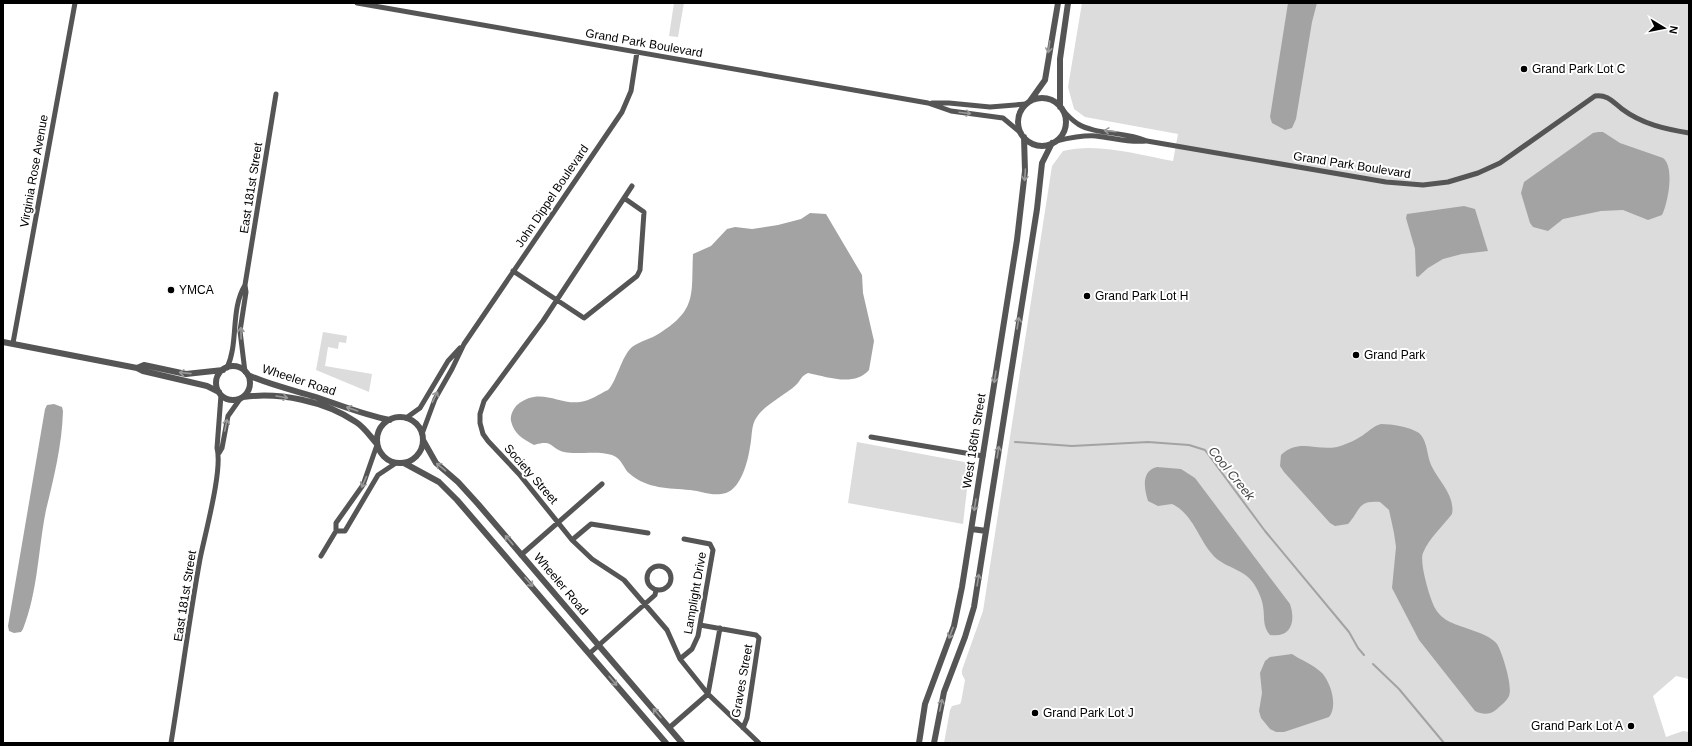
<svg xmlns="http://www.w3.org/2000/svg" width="1692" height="746" viewBox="0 0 1692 746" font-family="Arial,sans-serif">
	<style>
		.green { fill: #dcdcdc }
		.water { fill: #a3a3a3 }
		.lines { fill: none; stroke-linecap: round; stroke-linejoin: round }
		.stream { stroke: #a3a3a3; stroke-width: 2 }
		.minor { stroke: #555; stroke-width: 5 }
		.tertiary { stroke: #555; stroke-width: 6 }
		.oneway { stroke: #999 }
		.poi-dot { fill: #000; stroke: #fff; stroke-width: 1.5 }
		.labels { text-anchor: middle; stroke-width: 4; stroke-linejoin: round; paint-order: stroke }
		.street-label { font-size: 12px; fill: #000; stroke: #fff }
		.poi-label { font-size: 12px; fill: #000; stroke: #fff; text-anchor: start }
		.water-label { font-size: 13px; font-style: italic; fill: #444; stroke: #fff }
	</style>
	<rect width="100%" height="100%" fill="#fff"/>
	<path class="green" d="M674 3H684L678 37 669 36Z
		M1082 3H1689V679L1676 676 1653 696 1666 737 1683 731 1689 732V743H944L950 710 952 706 960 704 961 702 965 680 962 674V670L983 611 1052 166 1063 151C1098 142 1139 155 1173 161L1178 134 1085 117 1074 109 1068 87Z
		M323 332 347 336 346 343 339 342 338 349 328 347 325 366 372 374 369 392 316 370Z
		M857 442 970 463 963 524 848 503Z"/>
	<path class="water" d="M1288 3H1317L1312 22 1296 119 1292 128 1285 130 1272 123 1270 117Z
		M1598 132H1603L1620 143 1663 158C1675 167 1668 203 1662 215L1648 220 1623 210 1601 211 1563 219 1548 231 1533 227 1530 223 1521 193 1524 182 1593 133Z
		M1464 206 1475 209 1488 251 1462 254 1443 259 1428 268 1418 277 1416 276 1415 249 1406 218 1407 214Z
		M810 213 826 214 862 275 863 293 874 341 869 370C854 387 828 377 808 373 801 376 801 380 796 385 784 396 762 406 755 420 751 428 752 438 750 447 748 461 741 488 726 493 713 497 702 491 690 490 668 488 648 489 630 474 623 469 623 459 612 455 597 450 577 455 564 452 549 448 554 439 534 445 523 439 514 434 511 421 510 416 513 409 517 405 540 386 558 405 580 402 590 401 599 394 608 390 617 381 621 357 632 347 640 341 651 339 660 333 698 309 691 293 693 254L711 246 727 229 735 227 752 229 778 225 801 219Z
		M54 404 62 407 63 411C62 445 54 477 46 510 38 550 38 591 23 629L21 632 14 633 9 631 8 626 45 409 47 405Z
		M1381 424C1392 424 1410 427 1419 433 1426 439 1427 451 1429 459 1434 478 1456 493 1452 514 1443 526 1429 538 1423 553 1419 562 1430 599 1435 608 1438 614 1444 619 1450 622 1462 628 1489 633 1497 644 1502 652 1513 686 1509 696 1507 701 1501 705 1497 709 1490 715 1483 715 1475 711L1419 640 1392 588 1396 547 1394 533 1389 510 1380 502C1357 500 1361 510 1348 524L1335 526 1330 523 1284 472 1280 466 1281 455C1299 438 1315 451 1337 447 1344 445 1354 441 1360 437 1367 433 1373 426 1381 424Z
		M1157 467 1181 469 1195 478 1290 604C1296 622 1291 638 1270 635 1262 626 1265 618 1263 606 1262 599 1258 590 1254 584 1244 568 1223 568 1212 554 1198 538 1193 514 1172 504L1158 506 1148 501C1144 488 1141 471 1157 467Z
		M1292 654C1301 660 1314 665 1322 673 1331 683 1338 706 1329 717L1284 732H1276L1270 729 1261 718 1259 711 1262 693 1260 673 1265 661 1270 657Z"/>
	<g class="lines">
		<path class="stream" d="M1015 442 1072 446 1148 442 1189 445 1205 450 1265 531 1349 632 1358 648 1364 655
			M1373 664 1399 689 1444 743"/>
		<path class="minor" d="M357 3 928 103 951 111 1003 118 1021 133
			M932 103H949L990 107 1026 104
			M1062 109C1066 114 1072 120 1078 124 1096 135 1125 131 1147 141L1386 182 1423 185 1448 182 1478 173 1500 163 1595 96C1607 94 1613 102 1622 109 1642 124 1665 129 1689 133
			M1056 141C1069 138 1083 135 1096 136 1114 138 1129 143 1146 141
			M632 186 543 321 484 401 480 414V423L483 434 488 441 519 474 572 540 592 559 624 580 667 630 680 659 708 694 759 743
			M513 271 584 318 637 276 640 270 644 212 624 198
			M13 343 75 3
			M227 368C239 342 230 310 245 285
			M245 372 240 331 246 292 245 285 276 94
			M406 418 420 408 448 361 460 348
			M422 434 435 399 452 369 464 344 622 112 631 91 637 52
			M871 437 983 456
			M219 453 222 448 228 416 240 399
			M336 531H345L378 475 396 463
			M572 540 591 524 648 533
			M521 555 602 484
			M321 556 336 531V523L363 485 377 445
			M647 578a12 12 0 1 1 24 0a12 12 0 1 1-24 0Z
			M700 625 756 635 759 638 747 718 743 728
			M590 653 655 595 656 590
			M680 659 692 649 698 636 713 550 710 544 684 539
			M669 728 708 694 720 628
			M171 743C181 682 189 620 200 559 205 534 223 469 217 448L221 395"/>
		<path class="tertiary" d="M1018 122a24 24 0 1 1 48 0a24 24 0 1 1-48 0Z
			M1030 101 1045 80 1058 3
			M1060 107V59L1068 3
			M3 342 137 368 143 371 207 386 219 392
			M216 383a17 17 0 1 1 34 0a17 17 0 1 1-34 0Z
			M137 368 144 365 186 374 223 370
			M248 375C270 385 293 390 316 397 340 405 364 415 390 420
			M243 397C280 392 325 401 356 422 364 427 370 436 377 444
			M377 440a23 23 0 1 1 46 0a23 23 0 1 1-46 0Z
			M423 440 436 463 458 482 478 504 682 743
			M404 463 439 482 457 500 666 743
			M972 529 986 531
			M919 743 925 704 954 626 962 587 1017 240 1025 171 1024 137
			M934 743 944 692 965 637 974 607 1037 209 1042 163 1052 143"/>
	</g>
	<defs><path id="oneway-shaft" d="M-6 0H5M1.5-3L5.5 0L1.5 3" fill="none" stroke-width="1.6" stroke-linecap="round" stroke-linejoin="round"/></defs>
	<g class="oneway">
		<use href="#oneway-shaft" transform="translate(1049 47) rotate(98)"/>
		<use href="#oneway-shaft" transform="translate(965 113) rotate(7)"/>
		<use href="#oneway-shaft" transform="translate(1110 131) rotate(-173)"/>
		<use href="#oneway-shaft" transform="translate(1025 175) rotate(94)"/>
		<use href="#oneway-shaft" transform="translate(1018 323) rotate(-81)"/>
		<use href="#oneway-shaft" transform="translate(241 333) rotate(-91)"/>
		<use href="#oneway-shaft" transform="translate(185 373) rotate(-174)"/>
		<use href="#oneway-shaft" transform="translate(995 377) rotate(99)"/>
		<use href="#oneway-shaft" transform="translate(282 397) rotate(9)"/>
		<use href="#oneway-shaft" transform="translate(435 397) rotate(-64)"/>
		<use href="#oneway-shaft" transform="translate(352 409) rotate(-161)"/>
		<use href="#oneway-shaft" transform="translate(226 425) rotate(-78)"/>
		<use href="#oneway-shaft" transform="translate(998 452) rotate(-81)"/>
		<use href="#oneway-shaft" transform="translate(441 467) rotate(-140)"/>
		<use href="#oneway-shaft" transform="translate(364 482) rotate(114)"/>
		<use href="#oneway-shaft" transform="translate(975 505) rotate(99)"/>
		<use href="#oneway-shaft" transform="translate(509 540) rotate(-130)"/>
		<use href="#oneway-shaft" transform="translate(978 580) rotate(-81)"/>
		<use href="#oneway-shaft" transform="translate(529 582) rotate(49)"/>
		<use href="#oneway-shaft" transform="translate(951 633) rotate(111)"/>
		<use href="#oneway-shaft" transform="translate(613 681) rotate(50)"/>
		<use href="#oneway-shaft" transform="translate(941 705) rotate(-78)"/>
		<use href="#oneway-shaft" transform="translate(657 713) rotate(-131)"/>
	</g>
	<g class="poi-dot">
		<circle cx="1524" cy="69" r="4"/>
		<circle cx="171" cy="290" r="4"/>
		<circle cx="1087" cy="296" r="4"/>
		<circle cx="1356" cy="355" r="4"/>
		<circle cx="1035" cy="713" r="4"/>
		<circle cx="1631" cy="726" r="4"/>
	</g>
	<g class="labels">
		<g class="street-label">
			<text transform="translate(644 43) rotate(10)" y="4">Grand Park Boulevard</text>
			<text transform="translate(1352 165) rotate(9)" y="4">Grand Park Boulevard</text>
			<text transform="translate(34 171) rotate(-80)" y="4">Virginia Rose Avenue</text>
			<text transform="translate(251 188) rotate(-81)" y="4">East 181st Street</text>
			<text transform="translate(552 196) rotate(-56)" y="4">John Dippel Boulevard</text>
			<text transform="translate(299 380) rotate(18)" y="4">Wheeler Road</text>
			<text transform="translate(974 441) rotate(-81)" y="4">West 186th Street</text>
			<text transform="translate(531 474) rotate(49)" y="4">Society Street</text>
			<text transform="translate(561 584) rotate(50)" y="4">Wheeler Road</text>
			<text transform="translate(695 593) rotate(-80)" y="4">Lamplight Drive</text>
			<text transform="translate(185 596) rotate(-81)" y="4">East 181st Street</text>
			<text transform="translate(742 681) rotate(-80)" y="4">Graves Street</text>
		</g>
		<g class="poi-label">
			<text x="1532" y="73">Grand Park Lot C</text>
			<text x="179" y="294">YMCA</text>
			<text x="1095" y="300">Grand Park Lot H</text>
			<text x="1364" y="359">Grand Park</text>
			<text x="1043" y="717">Grand Park Lot J</text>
			<text x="1623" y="730" text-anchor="end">Grand Park Lot A</text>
		</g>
		<g class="water-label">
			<text transform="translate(1232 473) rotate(51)" y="5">Cool Creek</text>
		</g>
	</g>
	<rect width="1692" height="746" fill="none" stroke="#000000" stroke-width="8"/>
	<g transform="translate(1664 28) rotate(100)" stroke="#ffffff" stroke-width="3" paint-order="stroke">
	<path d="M0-3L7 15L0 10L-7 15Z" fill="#000000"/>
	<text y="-6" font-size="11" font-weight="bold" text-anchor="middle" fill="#000000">N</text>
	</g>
</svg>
